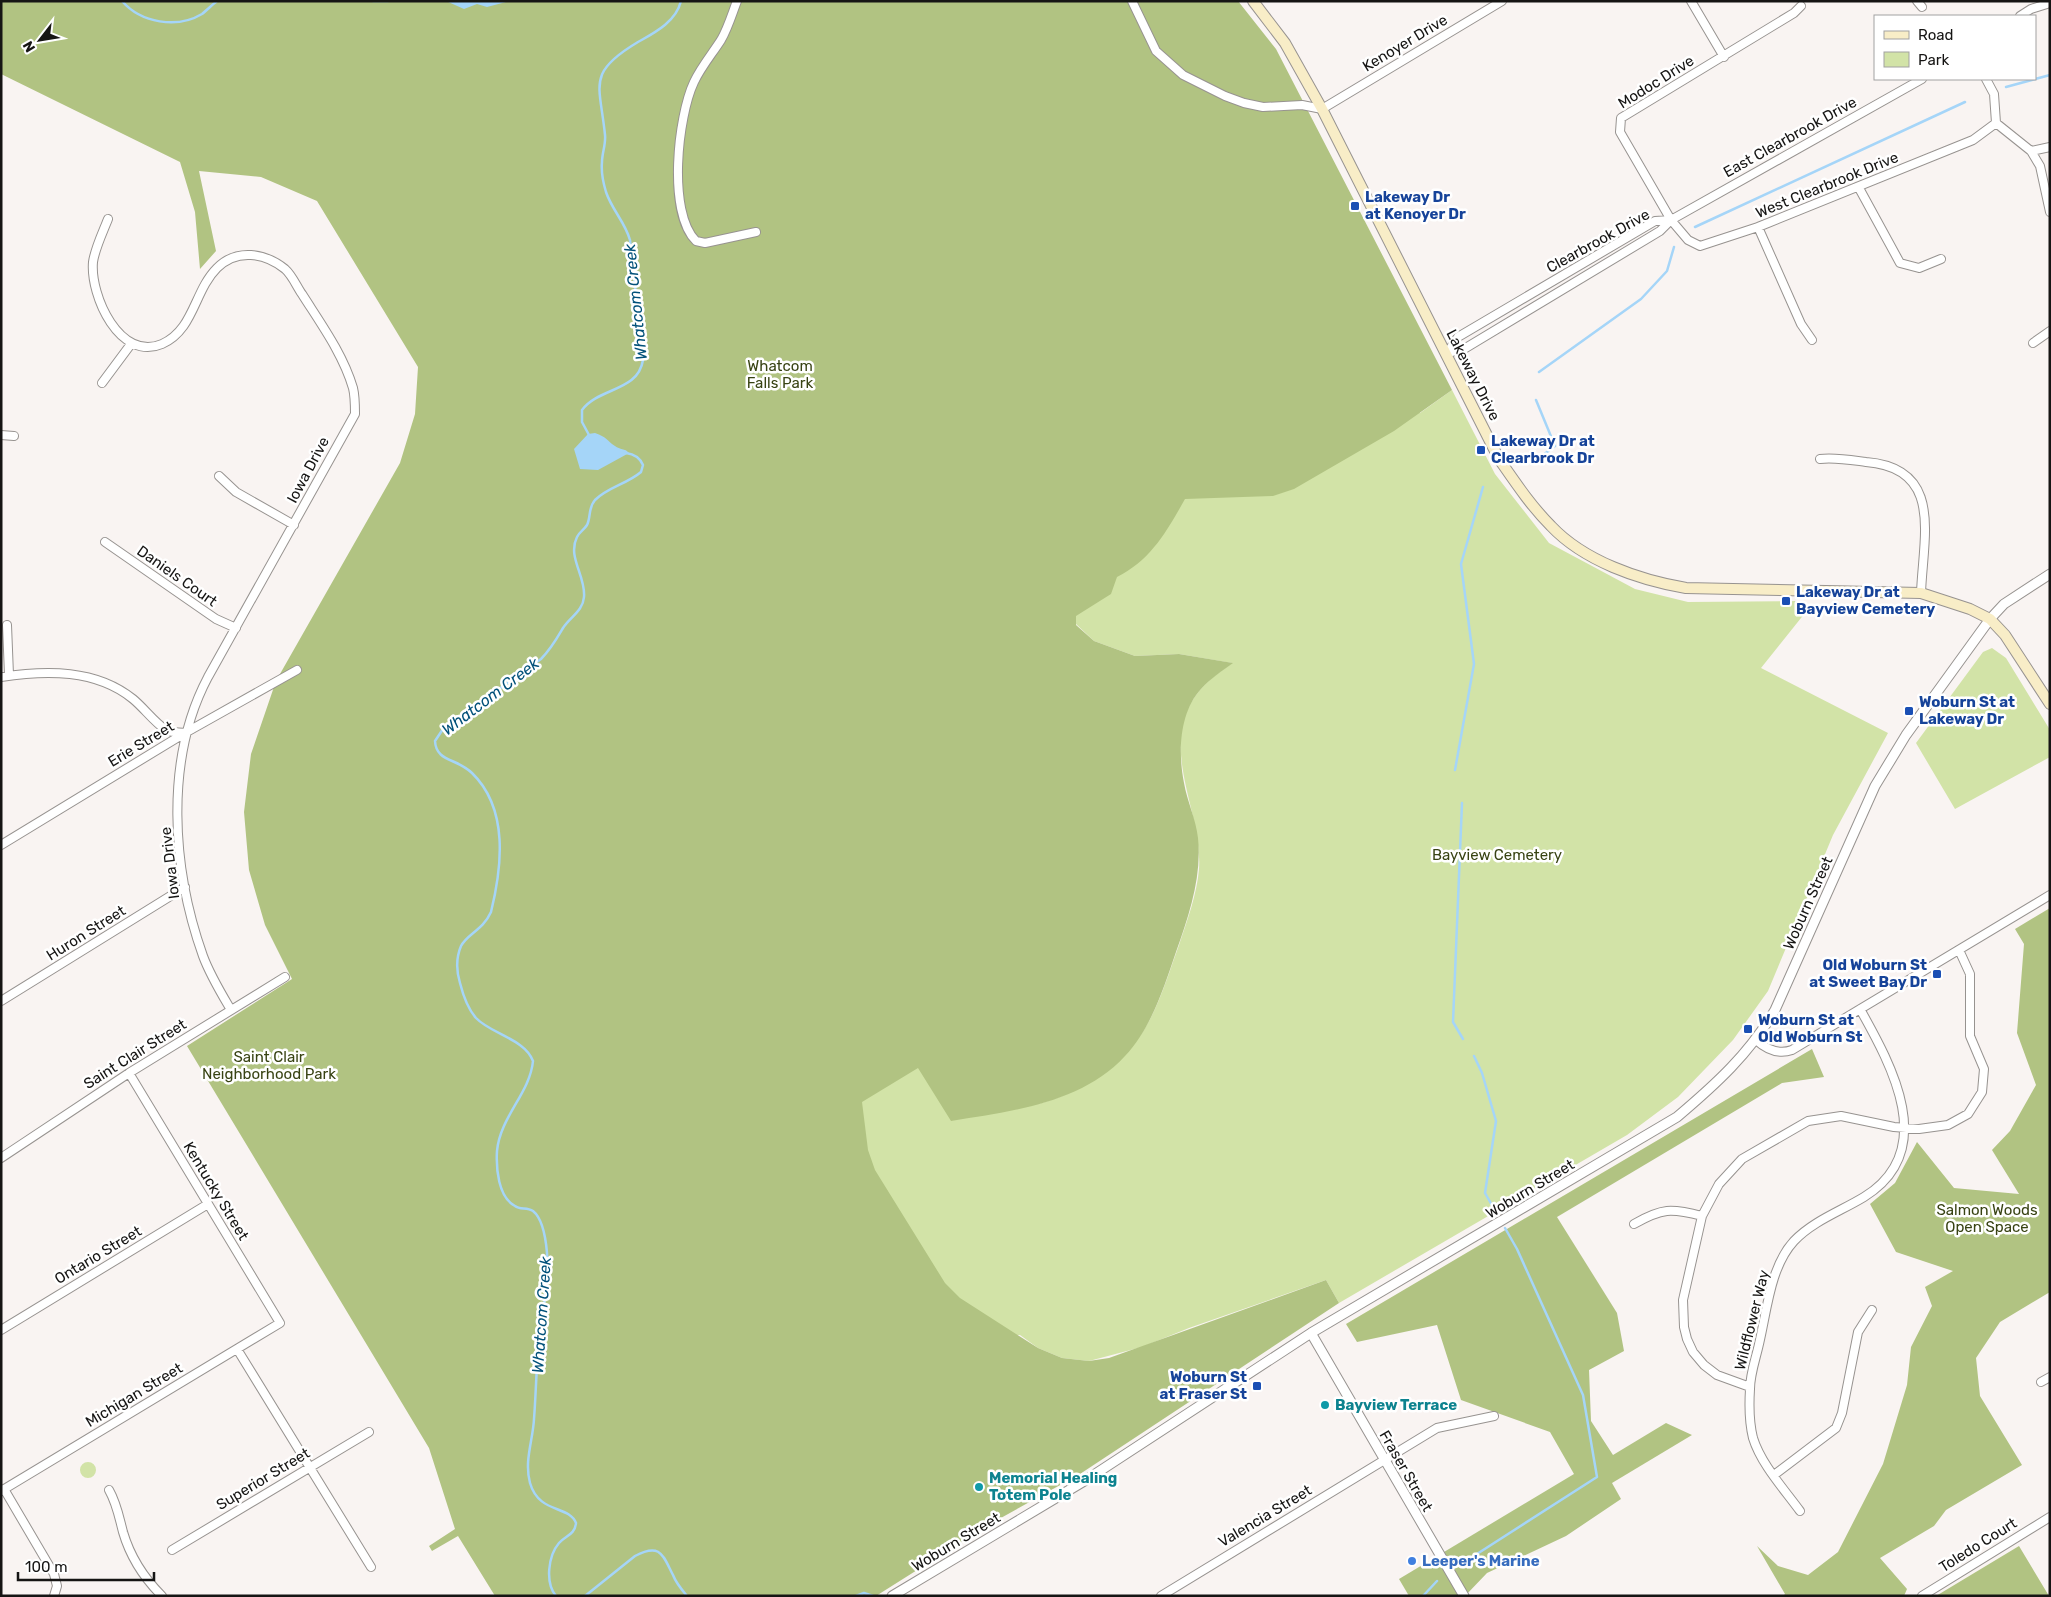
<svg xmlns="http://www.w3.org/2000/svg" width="2051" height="1597" viewBox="0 0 2051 1597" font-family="Rubik,sans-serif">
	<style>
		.green { fill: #d2e3a7; fill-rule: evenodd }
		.forest { fill: #b1c382 }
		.water { fill: #a5d5f8 }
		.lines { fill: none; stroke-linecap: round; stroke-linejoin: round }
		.stream { stroke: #a5d5f8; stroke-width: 2.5 }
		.minor-casing { stroke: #979390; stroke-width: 10 }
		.tertiary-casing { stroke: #979390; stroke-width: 11 }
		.secondary-casing { stroke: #979390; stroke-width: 12 }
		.minor { stroke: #fff; stroke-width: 8 }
		.tertiary { stroke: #fff; stroke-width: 9 }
		.secondary { stroke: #f8edc7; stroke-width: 10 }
		.transit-dot { fill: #1a4fb4; stroke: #fff; stroke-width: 2 }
		.culture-dot { fill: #0f9aa8; stroke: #fff; stroke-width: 2 }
		.shop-dot { fill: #3f7fe0; stroke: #fff; stroke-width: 2 }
		.labels { text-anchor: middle; stroke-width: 5; stroke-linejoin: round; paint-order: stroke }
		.street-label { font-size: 15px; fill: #161514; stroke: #fff }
		.transit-label { font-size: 15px; font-weight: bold; fill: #164399; stroke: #fff; text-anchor: start }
		.park-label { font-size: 15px; fill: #384313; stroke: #fff }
		.culture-label { font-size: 15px; font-weight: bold; fill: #0d838f; stroke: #fff; text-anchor: start }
		.shop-label { font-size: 15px; font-weight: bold; fill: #366cbe; stroke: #fff; text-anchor: start }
		.water-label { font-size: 16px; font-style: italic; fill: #02517a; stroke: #fff }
	</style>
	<rect width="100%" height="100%" fill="#f9f4f2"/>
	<path class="green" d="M1365 307 1420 413 1452 390 1495 474 1549 543 1635 589 1688 602 1797 601 1809 608 1761 668 1888 733 1833 835 1768 991 1733 1040 1678 1097 1627 1135 1339 1303 1326 1280 1189 1328 1142 1347 1089 1361 1062 1358 1038 1348 1020 1335 974 1336 871 1244 733 457ZM1076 617V624L1094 641 1135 656 1179 654 1232 663C1221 671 1209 679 1200 690 1155 743 1203 810 1199 869 1197 894 1187 921 1179 945 1168 975 1158 1010 1140 1036 1135 1043 1127 1048 1121 1054 1092 1082 1077 1093 1038 1104L918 1067Z
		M1992 648 2006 658 2050 730V757L1955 809 1916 743 1983 652Z
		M80 1470a8 8 0 1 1 16 0a8 8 0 1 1-16 0Z"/>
	<path class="forest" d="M1 1H1238L1276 49 1452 390 1394 431 1294 489 1273 496 1185 499C1167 531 1151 560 1117 577L1111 594 1076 616V625L1094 641 1135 656 1179 654 1233 663C1222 671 1210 679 1201 689 1179 713 1178 753 1184 783 1187 801 1196 819 1198 838 1202 877 1189 915 1176 952 1164 987 1151 1029 1125 1056 1081 1104 1010 1111 951 1121L918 1068 862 1102 868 1150 875 1170 945 1283 960 1298 1038 1348 1062 1358 1089 1361 1109 1358 1326 1280 1339 1303 1080 1474 990 1524 876 1596H495L458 1536 432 1551 429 1546 455 1529 429 1448 187 1046 292 979 265 925 249 870 244 812 251 754 276 681 400 463 415 414 418 367 317 201 261 177 199 171 216 251 200 269 195 212 180 162 1 74Z
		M2050 908V1292L2000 1322 1976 1358 1980 1396 2022 1465 1946 1510 1934 1526 1880 1558 1907 1589 1904 1596H1783L1785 1594 1757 1546 1778 1566 1808 1575 1838 1552 1883 1464 1907 1385 1911 1347 1932 1306 1925 1287 1953 1271 1896 1252 1870 1204 1895 1183 1917 1142 1954 1188 2019 1194 1992 1150 2010 1131 2036 1085 2017 1033 2024 944 2015 929Z
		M1812 1049 1824 1077 1782 1083 1557 1217 1617 1313 1624 1351 1589 1370 1591 1421 1613 1455 1666 1423 1692 1435 1612 1483 1621 1499 1566 1536 1487 1573 1465 1596H1409L1399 1579 1574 1474 1550 1432 1461 1400 1437 1325 1357 1342 1346 1324Z
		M2019 1546 2049 1596H1936Z"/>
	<path class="water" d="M446 1H505L506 2 487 7 477 4 464 9Z
		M595 433C607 437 606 440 615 446 620 450 625 448 629 453L598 470 580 469 574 449 588 434Z"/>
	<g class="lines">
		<path class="stream" d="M122 1C141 23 177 29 202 14 207 10 212 5 217 1
			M373 1H388
			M2006 87 2050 75
			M1695 227 1965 102
			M1539 372 1641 299 1667 271 1674 247
			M589 435 582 422V410C599 387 638 392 643 360L630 240C625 222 612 210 606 192 603 182 601 172 602 162 602 153 606 144 605 135 600 84 586 73 638 42 654 33 676 22 681 1
			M1531 464 1555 446 1536 400
			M1455 770 1474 664 1461 564 1483 487
			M1462 803 1453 1022 1463 1039
			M1474 1056 1482 1073 1496 1121 1485 1193 1493 1207
			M1466 1561 1597 1477 1583 1395 1517 1249 1505 1228
			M556 1596C545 1583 548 1556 559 1543 565 1536 575 1535 576 1523 569 1505 539 1514 530 1483 524 1461 533 1440 534 1419 536 1394 536 1369 539 1344 542 1314 549 1283 547 1253 546 1241 543 1219 533 1211 527 1207 520 1210 515 1206 498 1197 496 1168 497 1151 500 1117 530 1093 533 1061 525 1039 491 1034 476 1018 468 1009 463 995 460 983 456 970 456 958 461 946 467 934 483 930 491 912 502 867 509 809 472 773 457 758 436 762 435 741L443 729 541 659C551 649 556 640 563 628 570 617 583 611 584 597 586 576 567 557 577 537 579 532 584 530 587 525 591 517 588 508 595 500 608 487 627 484 641 472L643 465C640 458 634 454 626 453
			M585 1596 635 1556C661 1542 663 1556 673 1575 676 1583 682 1590 687 1596
			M856 1596 864 1593 873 1596
			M1423 1596 1437 1581"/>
		<defs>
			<path id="minor" d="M737 1C732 14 728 28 721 40 712 54 701 67 694 82 678 116 667 212 696 241L705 243 756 232
				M1132 1 1156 51 1183 75 1225 96 1244 103 1263 107 1302 105 1322 109 1502 1
				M1691 1 1724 57
				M1917 1 1922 7
				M1801 6 1794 13 1621 118 1620 132 1671 220 1688 240 1700 246 1758 227 1973 140 1996 123
				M2020 16 2031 9 2047 4
				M1986 79 1994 94 1996 123 2031 151 2040 166 2050 212
				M2031 151 2050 147
				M1859 188 1900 263 1919 268 1941 259
				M108 219C103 232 95 248 93 262 90 296 120 362 162 344 194 330 194 291 217 268 237 248 265 253 285 269 292 275 297 287 302 294 321 324 343 354 353 388 355 396 355 406 355 414L208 677C164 760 172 869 203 956 210 975 221 993 231 1010
				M1758 227 1801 324 1812 340
				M2033 343 2050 331
				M1447 353 1464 349 1660 231 1671 220 1922 79
				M1447 353 1458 337 1655 221 1671 220
				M102 383 131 344
				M1 435 14 436
				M1820 459C1834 457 1851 460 1866 462 1944 468 1923 537 1921 593
				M219 476 236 492 294 525
				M105 542 216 619 236 628
				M7 625 9 675
				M1 677C46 670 96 669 133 699 144 708 154 722 166 730 171 733 180 732 185 733
				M1 845 185 733 297 670
				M1 1001 185 887
				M1756 1040C1766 1049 1778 1055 1792 1050L2050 895
				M1 1158 129 1073 285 977
				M1634 1224C1662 1208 1671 1208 1702 1216
				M1 1330 208 1204
				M237 1349 371 1567
				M2041 1382 2050 1377
				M1750 1387 1717 1375 1704 1365 1693 1352 1687 1339 1684 1327 1683 1300 1702 1216 1719 1184 1742 1159 1808 1121 1841 1116 1894 1127 1919 1129 1948 1125 1968 1114 1982 1092 1984 1069 1970 1036V974L1959 950
				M1774 1475 1836 1428 1842 1413 1858 1332 1872 1310
				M4 1489 54 1574 57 1586 54 1596
				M109 1490C117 1504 119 1517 123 1532 130 1556 145 1579 162 1596
				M1 1491 280 1323 129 1073
				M1800 1511C1784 1489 1761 1464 1753 1438 1749 1422 1749 1405 1750 1389 1750 1374 1756 1358 1759 1344 1767 1311 1770 1267 1794 1241 1813 1221 1841 1211 1864 1197 1939 1151 1892 1066 1860 1009
				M172 1550 369 1432
				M1161 1596 1437 1428 1494 1416
				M1922 1596 2050 1517"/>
			<path id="tertiary" d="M1311 1333 1464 1596
				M892 1596 1086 1480 1311 1333 1677 1117C1716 1084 1749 1054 1775 1010L1875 786 1906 735 1990 619 2004 604 2050 574"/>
			<path id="secondary" d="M1253 1 1285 43 1322 109 1499 459C1515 482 1531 506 1551 526 1584 561 1639 580 1686 588L1921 593 1970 609 1990 619 2005 635 2050 704"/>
		</defs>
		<use href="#minor" class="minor-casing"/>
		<use href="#tertiary" class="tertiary-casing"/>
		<use href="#secondary" class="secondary-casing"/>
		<use href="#minor" class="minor"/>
		<use href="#tertiary" class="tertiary"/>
		<use href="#secondary" class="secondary"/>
	</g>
	<g class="transit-dot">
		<rect x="1350" y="201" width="10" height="10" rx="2.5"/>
		<rect x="1476" y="445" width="10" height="10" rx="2.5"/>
		<rect x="1781" y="596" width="10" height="10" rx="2.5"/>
		<rect x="1904" y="706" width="10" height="10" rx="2.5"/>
		<rect x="1932" y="969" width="10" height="10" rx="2.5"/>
		<rect x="1743" y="1024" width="10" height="10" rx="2.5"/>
		<rect x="1252" y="1381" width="10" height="10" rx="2.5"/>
	</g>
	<g class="culture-dot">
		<circle cx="1325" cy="1405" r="5"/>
		<circle cx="979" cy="1487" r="5"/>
	</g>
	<circle class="shop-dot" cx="1412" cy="1561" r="5"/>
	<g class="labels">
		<g class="street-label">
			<text transform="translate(1405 43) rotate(-31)" y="5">Kenoyer Drive</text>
			<text transform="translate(1656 82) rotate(-32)" y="5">Modoc Drive</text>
			<text transform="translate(1790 137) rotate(-29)" y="5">East Clearbrook Drive</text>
			<text transform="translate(1827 185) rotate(-22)" y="5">West Clearbrook Drive</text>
			<text transform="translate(1598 241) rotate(-29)" y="5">Clearbrook Drive</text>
			<text transform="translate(1473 375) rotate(63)" y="5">Lakeway Drive</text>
			<text transform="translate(308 470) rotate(-62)" y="5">Iowa Drive</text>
			<text transform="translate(177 576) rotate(35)" y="5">Daniels Court</text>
			<text transform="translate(141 744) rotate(-31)" y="5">Erie Street</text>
			<text transform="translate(170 863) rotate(-97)" y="5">Iowa Drive</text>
			<text transform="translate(1808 903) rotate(-66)" y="5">Woburn Street</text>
			<text transform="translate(86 933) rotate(-32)" y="5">Huron Street</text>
			<text transform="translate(135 1054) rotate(-32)" y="5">Saint Clair Street</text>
			<text transform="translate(1530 1189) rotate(-31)" y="5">Woburn Street</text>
			<text transform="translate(216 1191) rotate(59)" y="5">Kentucky Street</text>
			<text transform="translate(98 1255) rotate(-31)" y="5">Ontario Street</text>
			<text transform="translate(1752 1320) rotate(-76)" y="5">Wildflower Way</text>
			<text transform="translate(134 1395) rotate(-31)" y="5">Michigan Street</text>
			<text transform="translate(1406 1471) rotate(60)" y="5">Fraser Street</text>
			<text transform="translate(263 1479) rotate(-31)" y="5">Superior Street</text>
			<text transform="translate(1265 1516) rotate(-31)" y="5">Valencia Street</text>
			<text transform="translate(956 1542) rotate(-31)" y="5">Woburn Street</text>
			<text transform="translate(1978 1545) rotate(-32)" y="5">Toledo Court</text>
		</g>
		<g class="transit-label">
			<text x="1365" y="202">Lakeway Dr<tspan x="1365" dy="17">at Kenoyer Dr</tspan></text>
			<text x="1491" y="446">Lakeway Dr at<tspan x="1491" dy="17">Clearbrook Dr</tspan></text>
			<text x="1796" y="597">Lakeway Dr at<tspan x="1796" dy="17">Bayview Cemetery</tspan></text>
			<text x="1919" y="707">Woburn St at<tspan x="1919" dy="17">Lakeway Dr</tspan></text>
			<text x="1927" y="970" text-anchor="end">Old Woburn St<tspan x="1927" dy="17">at Sweet Bay Dr</tspan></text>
			<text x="1758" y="1025">Woburn St at<tspan x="1758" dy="17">Old Woburn St</tspan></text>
			<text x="1247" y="1382" text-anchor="end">Woburn St<tspan x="1247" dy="17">at Fraser St</tspan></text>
		</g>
		<g class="park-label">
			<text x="780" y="371">Whatcom<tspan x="780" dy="17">Falls Park</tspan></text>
			<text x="1497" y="860">Bayview Cemetery</text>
			<text x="269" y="1062">Saint Clair<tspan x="269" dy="17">Neighborhood Park</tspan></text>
			<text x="1987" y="1215">Salmon Woods<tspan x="1987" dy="17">Open Space</tspan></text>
		</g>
		<g class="culture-label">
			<text x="1335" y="1410">Bayview Terrace</text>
			<text x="989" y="1483">Memorial Healing<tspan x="989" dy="17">Totem Pole</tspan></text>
		</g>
		<g class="shop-label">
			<text x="1422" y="1566">Leeper's Marine</text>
		</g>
		<g class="water-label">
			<text transform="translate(635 302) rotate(-96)" y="6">Whatcom Creek</text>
			<text transform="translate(490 696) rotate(-37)" y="6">Whatcom Creek</text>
			<text transform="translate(541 1315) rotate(-86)" y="6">Whatcom Creek</text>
		</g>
	</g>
	<rect width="2051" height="1597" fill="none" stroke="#161514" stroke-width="5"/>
	<rect x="1874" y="15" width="162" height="65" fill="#ffffff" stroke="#a2a1a1"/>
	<rect x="1884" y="31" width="25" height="8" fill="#f8edc7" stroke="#a2a1a1"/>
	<text x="1918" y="40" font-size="15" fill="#161514">Road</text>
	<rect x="1884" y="52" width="25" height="15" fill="#d2e3a7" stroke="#a2a1a1"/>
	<text x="1918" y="65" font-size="15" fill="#161514">Park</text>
	<g transform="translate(40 40) rotate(239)" stroke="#ffffff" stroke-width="4" paint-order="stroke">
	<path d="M0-4L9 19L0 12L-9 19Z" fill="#161514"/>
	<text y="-8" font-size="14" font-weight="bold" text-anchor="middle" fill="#161514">N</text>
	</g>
	<path d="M18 1572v8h136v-8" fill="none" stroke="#161514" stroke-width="2.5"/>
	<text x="25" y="1572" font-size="15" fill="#161514" stroke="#ffffff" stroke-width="4" paint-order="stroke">100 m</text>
</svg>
